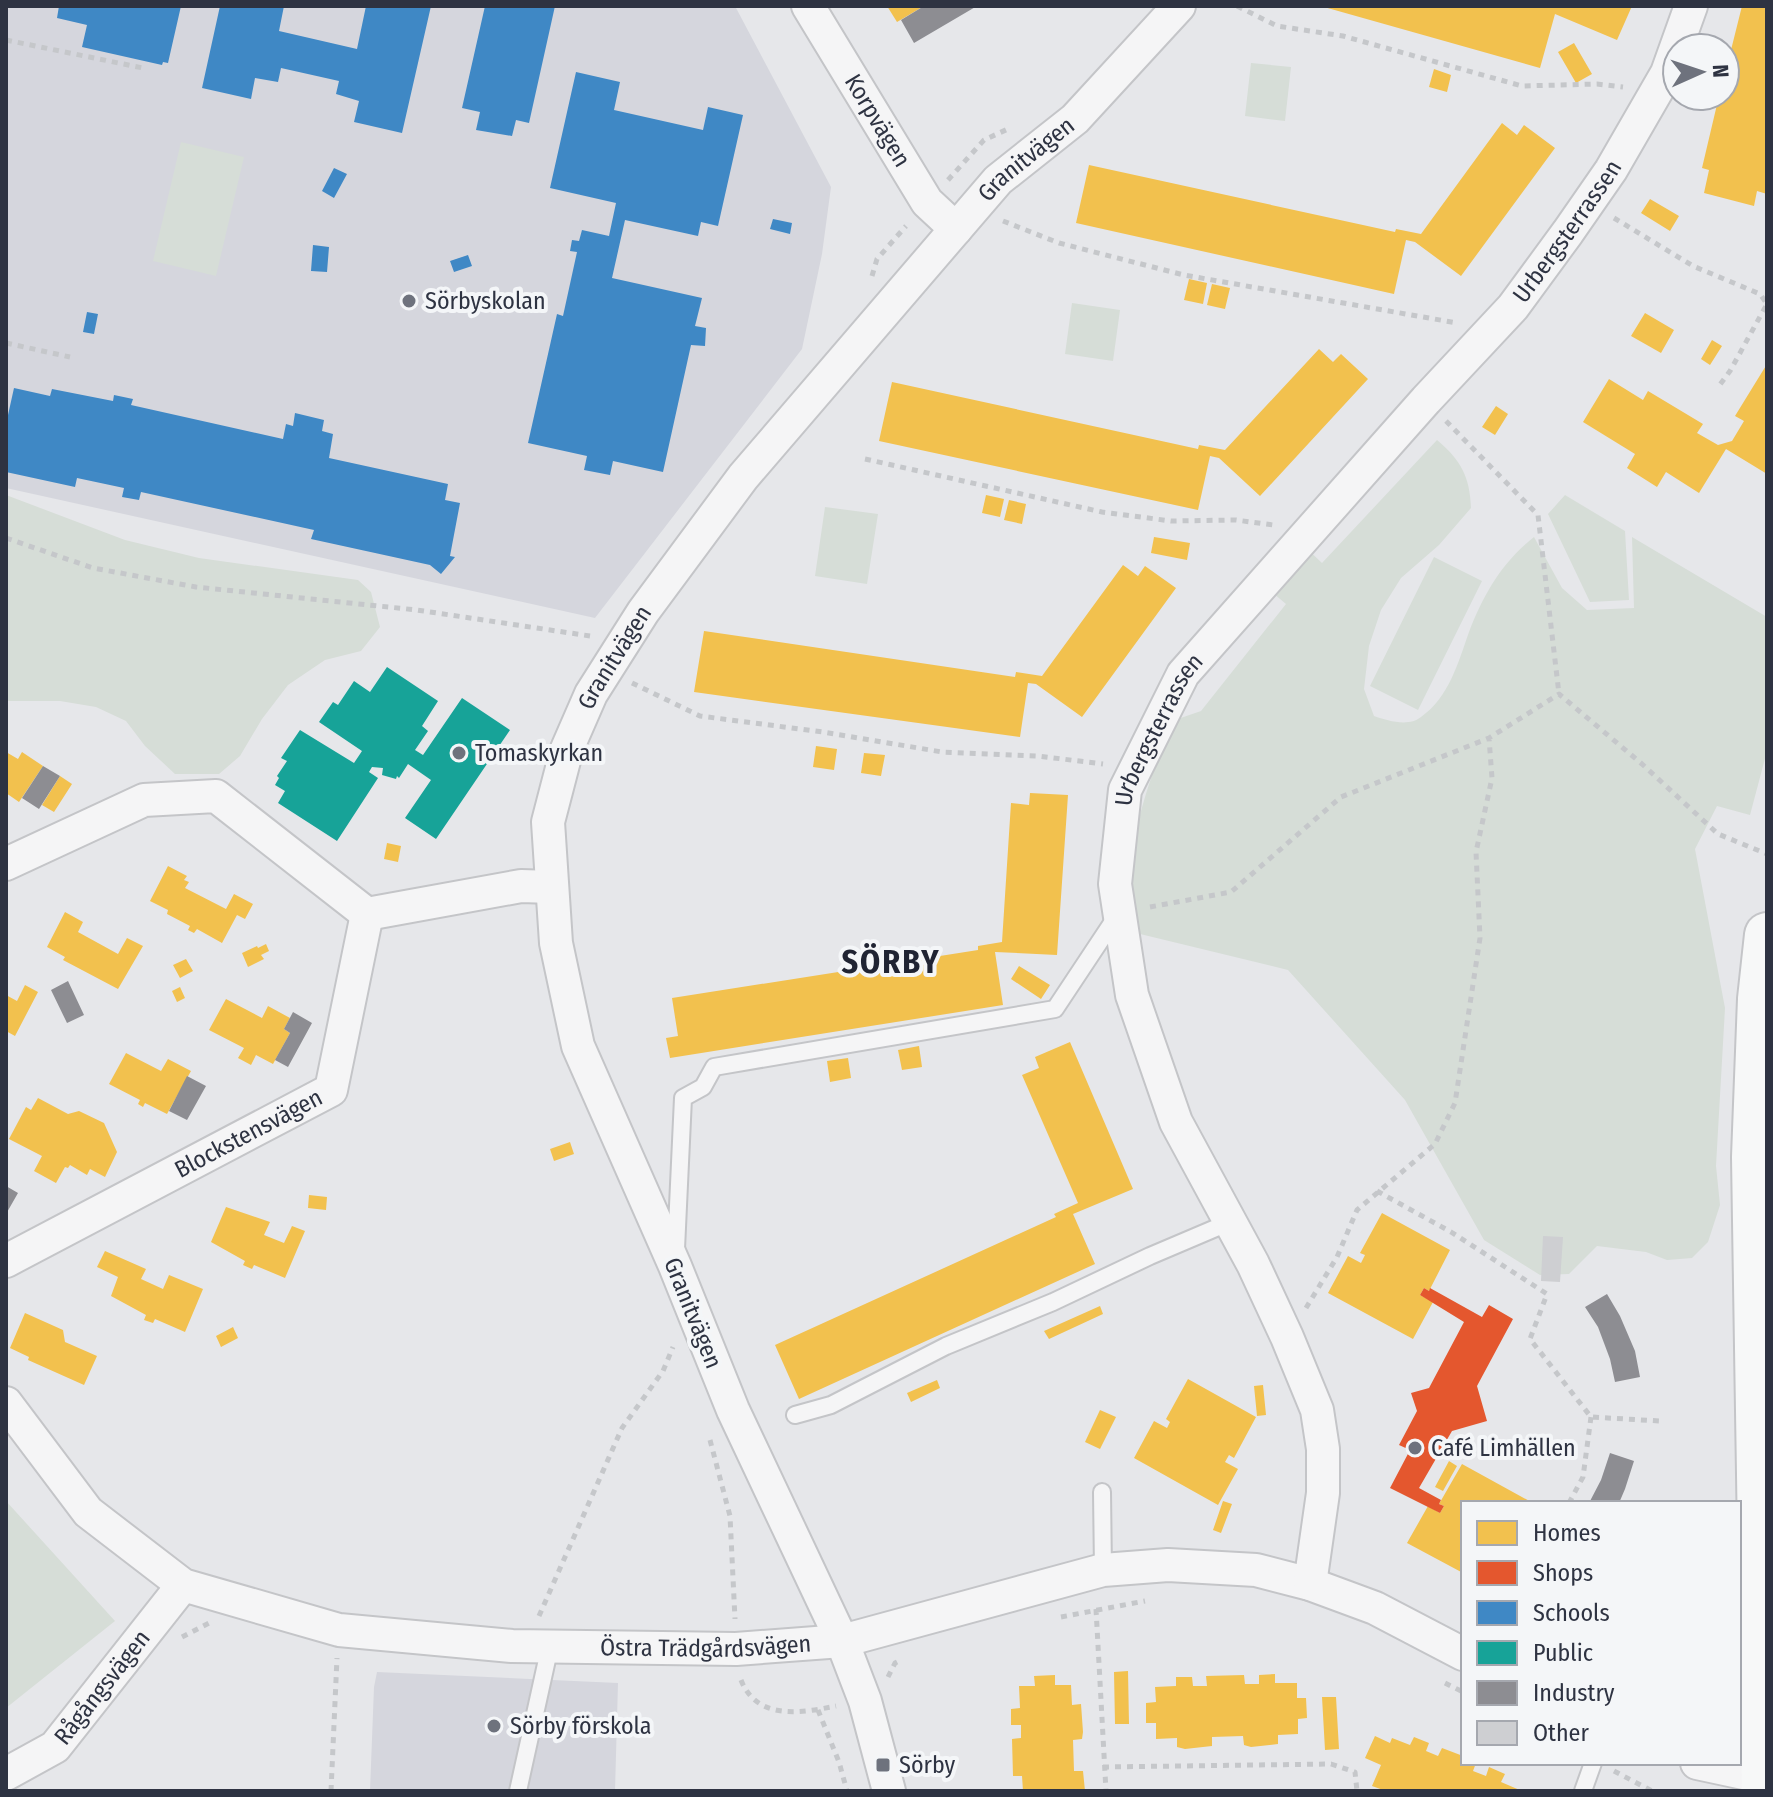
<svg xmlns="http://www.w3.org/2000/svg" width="1773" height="1797" viewBox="0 0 1773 1797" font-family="'Fira Sans Condensed',sans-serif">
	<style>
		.built { fill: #d5d6dd }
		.green { fill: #d6ddd7 }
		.homes { fill: #f2c14e }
		.shops { fill: #e4572e }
		.schools { fill: #3f88c5 }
		.public { fill: #17a398 }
		.industry { fill: #8d8d92 }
		.building { fill: #cecfd2 }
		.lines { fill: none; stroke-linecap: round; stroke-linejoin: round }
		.service-casing { stroke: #c4c5c8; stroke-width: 20 }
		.minor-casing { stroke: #c4c5c8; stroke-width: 36 }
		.secondary-casing { stroke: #c4c5c8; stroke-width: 48 }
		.path { stroke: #c5c7ca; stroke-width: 5; stroke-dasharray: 6 6; stroke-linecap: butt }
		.service { stroke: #f5f5f6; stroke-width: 16 }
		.minor { stroke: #f5f5f6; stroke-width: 32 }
		.secondary { stroke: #f7f8f8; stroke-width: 44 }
		.poi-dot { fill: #6e727d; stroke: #f4f6f8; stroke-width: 3 }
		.labels { text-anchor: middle; stroke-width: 8; stroke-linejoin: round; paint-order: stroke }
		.street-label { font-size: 24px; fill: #2e3342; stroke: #f4f6f8 }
		.poi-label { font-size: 24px; fill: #2e3342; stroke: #f4f6f8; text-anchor: start }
		.district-label { font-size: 32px; font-weight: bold; letter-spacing: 2px; fill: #202433; stroke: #f4f6f8 }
	</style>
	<rect width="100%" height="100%" fill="#e6e7ea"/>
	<path class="built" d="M10 6H735L831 187 822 254 802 349 595 618 6 488V11Z
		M377 1672 618 1683 615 1791H370L374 1687Z"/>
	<path class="green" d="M1251 63 1291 67 1285 121 1245 116Z
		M181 142 244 157 216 276 153 261Z
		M1072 303 1120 310 1113 361 1065 354Z
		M1437 440C1461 460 1470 477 1471 508L1439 545 1401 578 1381 610 1369 646 1364 689 1374 716C1388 721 1409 727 1421 717 1449 697 1458 663 1469 632 1483 595 1502 562 1534 537L1562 588 1587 610 1634 608 1632 537 1767 617V751L1750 815 1717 806 1695 849 1725 1008 1716 1166 1720 1205 1708 1242 1692 1258 1667 1260 1646 1252 1597 1246 1569 1274 1540 1275 1484 1240 1405 1100 1288 970 1136 933C1133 922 1129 909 1129 897 1128 837 1151 775 1172 721L1201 711 1286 604 1267 588 1302 544 1322 563Z
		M6 495 125 540 199 558 358 580 371 592 380 627 361 651 325 660 288 685 262 719 240 756 219 774H175L145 746 126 721 96 707 60 701H6Z
		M1565 495 1625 531 1629 600 1590 602 1548 514Z
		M825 507 878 514 867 584 815 576Z
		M1434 557 1482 581 1418 710 1370 686Z
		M6 1501 115 1621 6 1708Z"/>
	<path class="homes" d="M887 6H924L897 22Z
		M1560 6H1632L1617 40 1555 14 1540 68 1324 7Z
		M1742 6H1767V194L1757 191 1754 206 1704 193 1709 170 1702 168 1719 96H1725V74Z
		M1574 43 1592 74 1576 83 1558 52Z
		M1434 69 1451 75 1447 92 1429 87Z
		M1502 123 1517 135 1524 125 1555 148 1461 276 1415 242 1406 240 1394 294 1076 223 1089 165 1395 232 1396 229 1421 234Z
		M1650 199 1679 216 1670 231 1641 213Z
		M1189 279 1207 283 1203 304 1184 300Z
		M1212 284 1230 288 1225 309 1207 305Z
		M1645 313 1674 330 1661 353 1631 336Z
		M1712 340 1722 346 1710 365 1701 359Z
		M1319 349 1333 362 1341 354 1368 379 1260 496 1219 458 1210 456 1198 510 879 441 892 382 1198 449 1199 445 1225 450Z
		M1767 364V474L1726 449 1699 493 1666 472 1657 487 1627 468 1635 454 1583 422 1609 379 1643 400 1648 391 1703 424 1697 433 1718 445 1732 441 1744 421 1735 416Z
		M1496 406 1508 414 1495 435 1482 427Z
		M986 495 1004 499 1000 517 982 513Z
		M1009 500 1026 504 1022 524 1004 520Z
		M1154 537 1190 543 1187 560 1151 553Z
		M1123 565 1138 576 1145 566 1176 588 1082 717 1036 684 1028 683 1020 737 694 692 704 631 1015 677 1016 672 1042 676Z
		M816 746 837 749 834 770 813 767Z
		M6 752 18 759 22 752 43 766 19 802 6 793Z
		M864 753 885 755 881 776 861 773Z
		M60 776 72 784 54 812 42 805Z
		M1030 793 1068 795 1057 955 995 952 1003 1005 670 1058 666 1038 678 1036 672 998 978 950V946L1002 942 1011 803 1029 805Z
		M387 843 401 846 398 862 384 859Z
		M168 866 187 876 184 880 189 882 185 888 226 909 234 894 253 904 245 919 237 915 222 943 197 929 194 933 188 930 190 926 167 914 168 910 150 901Z
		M65 912 83 922 78 932 118 954 127 938 143 946 118 989 63 960 65 957 47 947Z
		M266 944 269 951 261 955 264 959 248 967 242 953 257 946 258 948Z
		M186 959 193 971 180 978 173 965Z
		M1019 966 1050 985 1041 999 1011 979Z
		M25 985 38 992 15 1036 6 1031V995L17 1001Z
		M180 987 185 998 177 1002 172 991Z
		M226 999 262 1018 268 1006 290 1018 284 1029 290 1033 273 1064 256 1055 251 1065 238 1058 244 1048 209 1030Z
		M1070 1042 1133 1189 1073 1214 1095 1264 799 1399 775 1345 1056 1217 1054 1214 1078 1203 1022 1075 1039 1068 1035 1057Z
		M919 1046 922 1067 902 1070 898 1050Z
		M126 1053 161 1071 168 1059 191 1071 167 1114 145 1103 143 1107 138 1104 140 1100 109 1084Z
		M848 1058 851 1078 830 1082 827 1061Z
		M38 1098 68 1114 79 1111 104 1123 117 1152 105 1177 90 1169 87 1175 70 1165 68 1168 65 1167 56 1183 34 1171 42 1156 9 1139 26 1107 31 1110Z
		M570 1142 574 1154 554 1161 550 1149Z
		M309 1195 327 1197 326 1210 308 1208Z
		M226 1207 270 1222 264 1235 284 1243 292 1226 305 1231 285 1278 254 1265 252 1269 243 1265 245 1261 211 1242Z
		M1382 1213 1450 1250 1429 1291 1424 1288 1420 1295 1433 1302 1413 1339 1328 1293 1348 1256 1361 1263 1365 1255 1360 1253Z
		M105 1251 146 1269 141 1279 163 1289 169 1275 203 1289 185 1332 155 1319 153 1323 144 1320 146 1315 111 1296 118 1277 97 1267Z
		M1100 1306 1103 1314 1049 1339 1044 1331Z
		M25 1313 63 1330 65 1342 97 1356 84 1385 28 1360 29 1357 10 1348Z
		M233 1327 238 1338 221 1347 216 1336Z
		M1188 1379 1256 1417 1234 1458 1229 1455 1225 1462 1238 1469 1218 1505 1134 1458 1154 1421 1167 1428 1170 1422 1166 1419Z
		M937 1380 940 1388 911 1402 907 1393Z
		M1263 1385 1266 1415 1257 1416 1254 1386Z
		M1100 1410 1116 1417 1100 1449 1085 1442Z
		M1449 1461 1457 1466 1443 1491 1435 1487Z
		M1462 1464 1533 1503H1463V1573L1407 1543 1428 1506 1440 1513 1444 1506 1439 1504Z
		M1223 1501 1232 1504 1221 1533 1213 1530Z
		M1128 1671 1129 1724H1115L1114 1672Z
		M1275 1674V1683H1297V1698H1306L1307 1718 1298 1719V1734L1278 1735V1744L1251 1747 1244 1745 1243 1736 1212 1737V1746L1185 1749 1177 1747V1738L1156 1739V1723H1146V1703L1156 1702 1155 1687 1176 1686V1677H1192L1193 1686H1207L1206 1676 1244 1675 1245 1684H1259V1675Z
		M1055 1675V1685H1071L1072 1705 1081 1704 1083 1732 1082 1739 1073 1740 1074 1771H1083L1085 1791H1023L1022 1776H1013L1012 1739 1021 1738V1725H1011V1709L1020 1708 1019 1686H1035L1034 1676Z
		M1322 1697H1336L1339 1749 1325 1750Z
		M1375 1736 1390 1743 1392 1738 1410 1745 1414 1737 1429 1743 1426 1751 1438 1756 1442 1748 1463 1756V1763H1476L1473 1771 1486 1776 1489 1767 1505 1774 1501 1782 1522 1791H1386L1372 1786 1381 1765 1365 1758Z"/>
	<path class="shops" d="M1424 1288 1429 1291 1430 1288 1482 1317 1489 1305 1513 1319 1477 1386 1487 1421 1452 1431 1419 1488 1441 1500 1439 1504 1444 1506 1440 1513 1390 1488 1410 1450 1399 1445 1417 1411 1411 1393 1429 1388 1464 1322 1420 1295Z"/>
	<path class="schools" d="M59 6H181L168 63 163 62 162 65 82 47 87 25 57 18Z
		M220 6H284L279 31 357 49 366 6H431L402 133 354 122 359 101 336 94 339 81 281 68 278 82 255 78 251 99 202 88Z
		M485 6H555L529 123 516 120 512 136 476 130 480 112 462 108Z
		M576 72 620 82 614 110 703 130 708 107 743 115 718 226 701 222 698 236 625 220 612 278 702 298 695 326 706 328 705 346 691 345 663 472 613 461 610 475 584 470 587 456 528 443 557 314 563 316 577 252 570 251 572 240 579 241 582 230 609 236 616 203 550 188Z
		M334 168 347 174 334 198 322 191Z
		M773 219 792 223 790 234 770 229Z
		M313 245 329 247 327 272 311 271Z
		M468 255 472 266 454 272 450 261Z
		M87 312 98 314 94 334 83 332Z
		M14 388 50 396 52 389 113 401 114 395 133 399 131 405 283 439 286 424 293 426 295 413 324 420 322 431 333 434 329 458 448 484 445 500 460 503 450 556 455 557 441 574 430 565 311 539 314 530 141 492 139 500 122 497 124 488 77 478 75 487 6 472V424Z"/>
	<path class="public" d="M387 667 438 701 422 726 428 731 415 750 423 755 462 698 510 730 436 839 405 818 431 780 408 764 399 778 397 776 396 779 382 775 383 768 372 767 369 772 378 778 337 841 278 803 285 791 275 785 279 778 277 776 287 761 281 758 300 730 354 763 362 751 319 722 333 702 338 705 354 681 370 692Z"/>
	<path class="industry" d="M924 6H977L914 43 901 20Z
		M43 766 60 776 39 809 22 798Z
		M68 981 84 1015 67 1023 51 990Z
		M293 1012 312 1023 288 1067 275 1060 290 1033 284 1029Z
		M187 1076 206 1086 187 1120 169 1111Z
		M6 1186 18 1193 6 1214Z
		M1607 1294 1620 1316 1635 1351 1640 1377 1615 1382 1610 1359 1598 1327 1585 1307Z
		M1610 1453 1634 1461 1625 1489 1619 1503H1589L1601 1480Z"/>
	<path class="building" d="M1543 1236 1563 1237 1560 1282 1541 1281Z"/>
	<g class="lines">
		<defs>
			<path id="service" d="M676 1249 683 1098 703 1087 714 1067 1055 1009 1118 914
				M795 1415 831 1405 946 1346 1053 1302 1150 1256 1230 1222
				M1102 1492 1103 1570
				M518 1791 550 1646
				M1583 1791 1593 1763"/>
			<g id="minor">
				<path id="s1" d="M808 6 927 202 956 229"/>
				<path d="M6 864 144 800 216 796 367 914 521 886 552 887"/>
				<path id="s2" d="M6 1261 331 1090 367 914"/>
				<path id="s3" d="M6 1403 88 1512 183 1585 339 1630 512 1646 736 1649 842 1641 1103 1570 1168 1565 1256 1570 1310 1584 1375 1608 1463 1654"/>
				<path id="s4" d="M1310 1584 1323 1493V1449L1317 1410 1287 1337 1253 1264 1176 1122 1132 995 1115 884 1125 790 1183 674 1426 400 1513 307 1568 232 1611 170 1667 73 1691 6"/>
				<path d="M1697 1763 1767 1778"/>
				<path id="s5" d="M6 1774 55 1747 183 1585"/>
				<path id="s6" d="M889 1791 865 1701 842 1641 733 1410 675 1266 578 1046 556 943 548 822 567 749 591 694 643 612 743 477 998 180 1075 119 1179 6"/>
			</g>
			<path id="secondary" d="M1764 1791 1754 1157 1760 999 1767 935"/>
		</defs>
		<use href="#service" class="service-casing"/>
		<use href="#minor" class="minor-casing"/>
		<use href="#secondary" class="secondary-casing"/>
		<path class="path" d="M1237 6 1277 26 1343 36 1522 86 1597 84 1623 87
			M6 40 143 68
			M948 180 984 140 1010 128
			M1614 218 1693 266 1760 294 1767 304 1730 371 1719 386
			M1003 221 1059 243 1184 275 1457 323
			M872 276 877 259 906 226
			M6 343 70 357
			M1446 421 1538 515 1559 694
			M865 459 1102 512 1171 521 1236 520 1273 525
			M6 538 93 568 196 587 417 610 590 636
			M632 683 700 716 823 732 942 752 1038 756 1103 764
			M1150 907 1231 892 1341 797 1489 738 1559 694 1642 764 1718 834 1767 854
			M1377 1191 1451 1232 1547 1294 1530 1339 1591 1417 1660 1421
			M1306 1308 1337 1257 1357 1210 1435 1144 1455 1103 1480 938 1476 852 1492 778 1489 738
			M710 1440 730 1516 735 1619
			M1569 1503 1583 1477 1591 1417
			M1096 1609 1106 1791
			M539 1616 622 1428 663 1371 673 1347
			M1061 1617 1145 1601
			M182 1637 209 1623
			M888 1677 895 1663 901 1660
			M741 1680C757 1721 802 1713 836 1706
			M1445 1683 1463 1692
			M818 1710 839 1762 847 1791
			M1103 1767 1331 1764 1355 1772 1357 1791
			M1614 1771 1652 1791
			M331 1791 337 1658"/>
		<use href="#service" class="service"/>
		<use href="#minor" class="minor"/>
		<use href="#secondary" class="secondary"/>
	</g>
	<g class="poi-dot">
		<circle cx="409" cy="301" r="8"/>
		<circle cx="459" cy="753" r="8"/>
		<circle cx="1415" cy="1448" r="8"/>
		<circle cx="494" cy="1726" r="8"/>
		<rect x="875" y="1757" width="16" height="16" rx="4"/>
	</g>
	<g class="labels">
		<g class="street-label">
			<text dy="8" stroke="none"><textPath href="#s1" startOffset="134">Korpvägen</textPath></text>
			<text dy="8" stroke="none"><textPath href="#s6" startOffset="1862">Granitvägen</textPath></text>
			<text dy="8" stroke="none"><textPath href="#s4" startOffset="1554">Urbergsterrassen</textPath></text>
			<text dy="8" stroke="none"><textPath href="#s6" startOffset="1214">Granitvägen</textPath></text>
			<text dy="8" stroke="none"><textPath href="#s4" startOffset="906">Urbergsterrassen</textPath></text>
			<text dy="8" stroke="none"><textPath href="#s2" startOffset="274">Blockstensvägen</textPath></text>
			<text transform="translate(693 1313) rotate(68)" y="8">Granitvägen</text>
			<text dy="8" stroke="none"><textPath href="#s3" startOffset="786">Östra Trädgårdsvägen</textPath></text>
			<text dy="8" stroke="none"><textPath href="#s5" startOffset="132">Rågångsvägen</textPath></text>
		</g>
		<g class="poi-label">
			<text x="425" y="309">Sörbyskolan</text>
			<text x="475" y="761">Tomaskyrkan</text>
			<text x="1431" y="1456">Café Limhällen</text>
			<text x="510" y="1734">Sörby förskola</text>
			<text x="899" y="1773">Sörby</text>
		</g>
		<g class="district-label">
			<text x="891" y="973">SÖRBY</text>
		</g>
	</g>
	<rect width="1773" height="1797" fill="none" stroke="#2e3342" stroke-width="16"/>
	<rect x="1461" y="1501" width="280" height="264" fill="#f4f6f8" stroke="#a5a8af" stroke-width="2"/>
	<rect x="1477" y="1521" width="40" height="24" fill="#f2c14e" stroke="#a5a8af" stroke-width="2"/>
	<text x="1533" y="1541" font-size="24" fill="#2e3342">Homes</text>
	<rect x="1477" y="1561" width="40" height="24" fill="#e4572e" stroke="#a5a8af" stroke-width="2"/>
	<text x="1533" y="1581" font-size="24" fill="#2e3342">Shops</text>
	<rect x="1477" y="1601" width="40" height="24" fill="#3f88c5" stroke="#a5a8af" stroke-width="2"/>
	<text x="1533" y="1621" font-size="24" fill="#2e3342">Schools</text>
	<rect x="1477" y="1641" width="40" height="24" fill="#17a398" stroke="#a5a8af" stroke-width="2"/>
	<text x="1533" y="1661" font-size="24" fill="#2e3342">Public</text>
	<rect x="1477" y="1681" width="40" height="24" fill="#8d8d92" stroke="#a5a8af" stroke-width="2"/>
	<text x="1533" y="1701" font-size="24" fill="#2e3342">Industry</text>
	<rect x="1477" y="1721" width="40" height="24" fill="#cecfd2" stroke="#a5a8af" stroke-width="2"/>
	<text x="1533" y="1741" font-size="24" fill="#2e3342">Other</text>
	<g transform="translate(1701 72) rotate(87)"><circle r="38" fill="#f4f6f8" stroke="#a5a8af" stroke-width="2"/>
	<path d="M0-6L14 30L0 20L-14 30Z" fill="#6e727d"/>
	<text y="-12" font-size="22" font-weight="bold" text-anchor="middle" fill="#2e3342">N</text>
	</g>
</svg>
